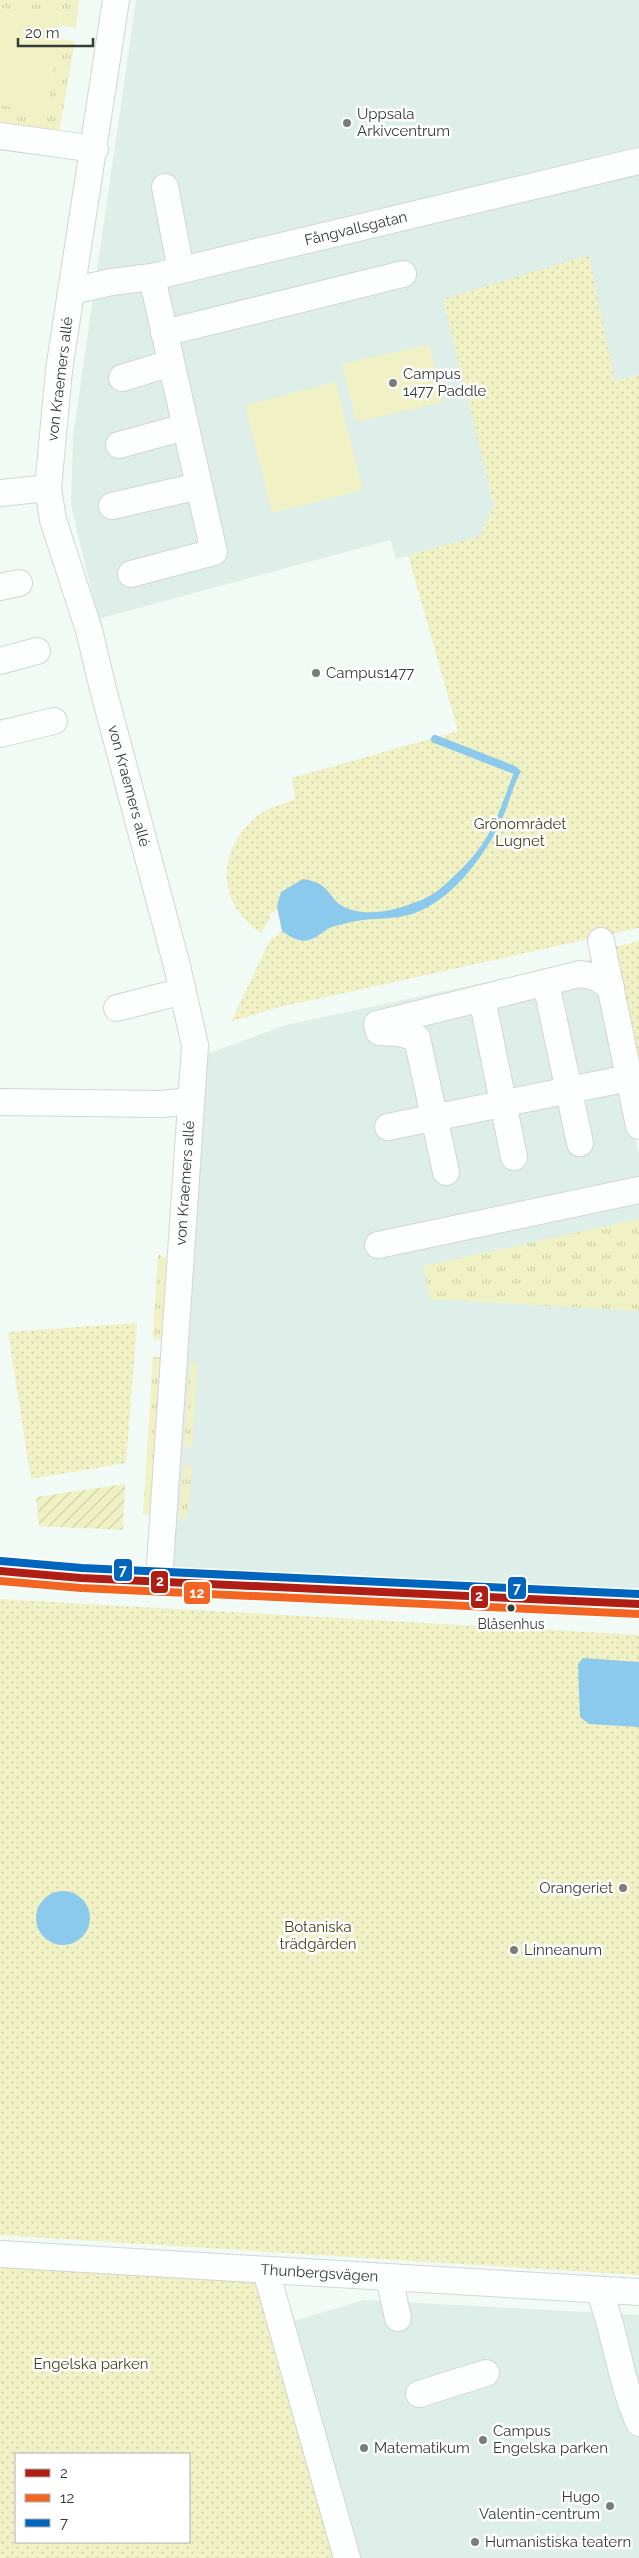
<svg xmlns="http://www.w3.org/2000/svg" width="639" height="2558" viewBox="0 0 639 2558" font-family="Raleway,sans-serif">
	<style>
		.built { fill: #deeee8 }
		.grass { fill: url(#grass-tufts) }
		.park { fill: url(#park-dots); fill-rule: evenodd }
		.garden { fill: url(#garden-furrows) }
		.pitch { fill: #f0f1c4 }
		.water { fill: #8bcaec }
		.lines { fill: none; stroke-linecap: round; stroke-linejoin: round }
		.stream { stroke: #8bcaec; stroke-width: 8 }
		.minor-casing { stroke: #d1d7d4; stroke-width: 28 }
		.minor { stroke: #fdfefe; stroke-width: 26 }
		.bus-1-casing { stroke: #fff; stroke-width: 11 }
		.bus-2-casing { stroke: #fff; stroke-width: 11 }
		.bus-3-casing { stroke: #fff; stroke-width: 11 }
		.bus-1 { stroke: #af1e14; stroke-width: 8 }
		.bus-2 { stroke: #f26522; stroke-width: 8 }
		.bus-3 { stroke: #0065bd; stroke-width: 8 }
		.poi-dot { fill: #787e7b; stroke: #fff; stroke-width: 2 }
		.bus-dot { fill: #363b39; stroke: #fff; stroke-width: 2 }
		.labels { text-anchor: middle; stroke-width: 5; stroke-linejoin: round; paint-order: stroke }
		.bus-label { font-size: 14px; fill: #363b39; stroke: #fff }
		.poi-label { font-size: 15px; fill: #363b39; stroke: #fff; text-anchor: start }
		.street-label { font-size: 15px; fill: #363b39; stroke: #fff }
		.park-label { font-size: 15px; fill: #45431d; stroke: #fff }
		.line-badge { stroke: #fff; stroke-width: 2 }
		.badge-label { font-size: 14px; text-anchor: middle; font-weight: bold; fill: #fff }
	</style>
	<defs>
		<pattern id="grass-tufts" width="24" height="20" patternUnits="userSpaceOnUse" patternTransform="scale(1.25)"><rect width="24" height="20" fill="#f0f1c4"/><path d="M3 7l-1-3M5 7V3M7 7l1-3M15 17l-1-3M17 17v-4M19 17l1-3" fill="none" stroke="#ced0a9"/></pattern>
		<pattern id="park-dots" width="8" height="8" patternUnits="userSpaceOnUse" patternTransform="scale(1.25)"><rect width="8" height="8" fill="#f0f1c4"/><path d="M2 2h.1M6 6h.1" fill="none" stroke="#ced0a9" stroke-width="1.8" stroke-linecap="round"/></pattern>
		<pattern id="garden-furrows" width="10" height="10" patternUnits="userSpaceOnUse" patternTransform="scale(1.25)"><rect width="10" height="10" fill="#f0f1c4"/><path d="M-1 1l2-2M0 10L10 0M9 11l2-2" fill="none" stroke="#ced0a9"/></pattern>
	</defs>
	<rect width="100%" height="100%" fill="#f2faf6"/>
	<path class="built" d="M136 0H639V375L615 381 444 299 494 505 480 536 396 559 390 540 98 619 71 505 73 437Z
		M599 958 639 1156V1601L167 1578 202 1056 286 1025Z
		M364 2300 639 2315V2558H361L294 2321Z"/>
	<path class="grass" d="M0 0H79L76 28 59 25 60 16 0 8Z
		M57 39 75 41 59 133 0 125V105L47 111Z
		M639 1219V1311L430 1299 423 1266Z
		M158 1254 167 1259 163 1341 153 1339Z
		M153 1357H161L151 1516 143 1514Z
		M197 1362 192 1447H184L190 1363Z
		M184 1464 192 1466 187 1519 179 1518Z"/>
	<path class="park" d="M589 255 615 381 639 375V928L276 1008 231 1022 270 940 282 931 277 910 270 913V918L261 933C215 902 216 848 260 814 269 807 284 804 295 799L292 778 458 731 408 555 480 536 494 505 443 299Z
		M639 941V1066L614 947Z
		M137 1323 126 1463 31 1479 8 1332Z
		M0 1599 639 1635V2275L0 2235Z
		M0 2267 260 2283 339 2558H0ZM16 2454H189V2542H16Z"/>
	<path class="garden" d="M125 1484 123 1530 39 1526 36 1497Z"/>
	<path class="pitch" d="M0 8 60 16 47 111 0 105Z
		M429 344 443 402 356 422 342 364Z
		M336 382 363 490 272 513 245 405Z"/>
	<path class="water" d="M516 767 521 771C512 788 508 807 500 824 483 857 456 894 422 910 398 922 372 916 347 923 341 925 331 926 326 930 309 943 301 945 282 931L277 906 281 892 303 879C336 884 326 903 352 910 368 915 390 911 405 906 430 898 438 892 456 874 491 842 498 815 514 772L512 769Z
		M583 1658 639 1662V1727L589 1724 580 1717 578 1664Z
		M36 1918a27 27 0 1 1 54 0a27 27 0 1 1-54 0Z"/>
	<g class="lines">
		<path class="stream" d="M435 739 512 769"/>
		<defs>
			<g id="minor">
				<path id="s1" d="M116 0 59 370 48 488 53 520 89 630 103 689 176 962 195 1045 159 1580"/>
				<path d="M0 136 95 149"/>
				<path d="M165 187 181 270"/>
				<path id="s2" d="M72 291 111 282 152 277 639 161"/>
				<path d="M164 333 403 274"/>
				<path d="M122 378 171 363"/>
				<path d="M119 445 185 427"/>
				<path d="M0 493 48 488"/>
				<path d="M112 506 199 486"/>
				<path d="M131 574 214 552 152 277"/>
				<path d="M0 587 19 583"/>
				<path d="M0 661 37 651"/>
				<path d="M0 734 54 721"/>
				<path d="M601 941 639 1126"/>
				<path d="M546 983 580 1143"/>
				<path d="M482 998 514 1157"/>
				<path d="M117 1008 183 991"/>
				<path d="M0 1102 161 1104 191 1101"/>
				<path d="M388 1127 629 1078"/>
				<path d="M446 1172 417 1038 399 1033 379 1032 377 1024 580 974 596 977 611 988"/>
				<path d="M378 1245 639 1190"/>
				<path d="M0 1571 81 1578 639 1604"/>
				<path id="s3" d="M0 2254 639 2292"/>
				<path d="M266 2271 347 2558"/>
				<path d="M389 2278 398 2318"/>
				<path d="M599 2290C616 2333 620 2381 639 2423"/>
				<path d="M419 2394 486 2373"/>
			</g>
		</defs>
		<use href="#minor" class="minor-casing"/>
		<use href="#minor" class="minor"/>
		<defs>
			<path id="bus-1" d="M0 1571 81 1578 639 1604"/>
			<path id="bus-2" d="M0 1581 81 1588 639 1614"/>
			<path id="bus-3" d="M1 1561 82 1568 639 1594"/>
		</defs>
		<use href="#bus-1" class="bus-1-casing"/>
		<use href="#bus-2" class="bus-2-casing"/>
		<use href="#bus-3" class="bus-3-casing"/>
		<use href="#bus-1" class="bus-1"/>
		<use href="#bus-2" class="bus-2"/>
		<use href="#bus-3" class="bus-3"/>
	</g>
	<g class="poi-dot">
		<circle cx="347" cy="123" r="5"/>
		<circle cx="393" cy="383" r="5"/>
		<circle cx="316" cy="673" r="5"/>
		<circle cx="623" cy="1888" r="5"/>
		<circle cx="514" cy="1950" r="5"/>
		<circle cx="483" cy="2440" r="5"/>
		<circle cx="364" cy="2448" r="5"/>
		<circle cx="610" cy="2506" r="5"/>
		<circle cx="475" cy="2542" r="5"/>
	</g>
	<circle class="bus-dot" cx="511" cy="1608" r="4.5"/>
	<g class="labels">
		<g class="bus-label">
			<text x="511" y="1629">Blåsenhus</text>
		</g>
		<g class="poi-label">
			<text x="357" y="119">Uppsala<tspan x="357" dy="17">Arkivcentrum</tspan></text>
			<text x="403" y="379">Campus<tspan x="403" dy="17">1477 Paddle</tspan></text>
			<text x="326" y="678">Campus1477</text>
			<text x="613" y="1893" text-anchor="end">Orangeriet</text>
			<text x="524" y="1955">Linneanum</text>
			<text x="493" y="2436">Campus<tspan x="493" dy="17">Engelska parken</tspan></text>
			<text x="374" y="2453">Matematikum</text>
			<text x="600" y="2502" text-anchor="end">Hugo<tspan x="600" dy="17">Valentin-centrum</tspan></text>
			<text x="485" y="2547">Humanistiska teatern</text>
		</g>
		<g class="street-label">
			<text dy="5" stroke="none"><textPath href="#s2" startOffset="291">Fångvallsgatan</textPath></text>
			<text transform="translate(60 379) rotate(-83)" y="5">von Kraemers allé</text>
			<text dy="5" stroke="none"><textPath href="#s1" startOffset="802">von Kraemers allé</textPath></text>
			<text transform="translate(185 1183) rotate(-86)" y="5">von Kraemers allé</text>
			<text dy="5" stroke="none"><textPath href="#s3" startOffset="320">Thunbergsvägen</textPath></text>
		</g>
		<g class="park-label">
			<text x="520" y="829">Grönområdet<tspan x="520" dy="17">Lugnet</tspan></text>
			<text x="318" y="1932">Botaniska<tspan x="318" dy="17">trädgården</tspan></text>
			<text x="91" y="2369">Engelska parken</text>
		</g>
	</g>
	<g class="line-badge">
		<rect x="113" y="1558" width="20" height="24" rx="5" fill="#0065bd"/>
		<rect x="150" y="1570" width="19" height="24" rx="5" fill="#af1e14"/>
		<rect x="507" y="1576" width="20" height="24" rx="5" fill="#0065bd"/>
		<rect x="183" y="1581" width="28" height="24" rx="5" fill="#f26522"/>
		<rect x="470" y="1585" width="19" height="24" rx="5" fill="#af1e14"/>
	</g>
	<g class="badge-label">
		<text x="123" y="1575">7</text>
		<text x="160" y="1586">2</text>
		<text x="517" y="1593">7</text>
		<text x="197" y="1598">12</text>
		<text x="479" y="1601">2</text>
	</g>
	<rect x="15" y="2453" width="175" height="90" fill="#ffffff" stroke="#afb1b0"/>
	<rect x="25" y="2469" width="25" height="8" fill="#af1e14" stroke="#afb1b0"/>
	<text x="60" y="2478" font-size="15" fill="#363b39">2</text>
	<rect x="25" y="2494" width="25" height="8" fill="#f26522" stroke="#afb1b0"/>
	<text x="60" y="2503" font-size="15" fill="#363b39">12</text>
	<rect x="25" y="2519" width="25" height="8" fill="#0065bd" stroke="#afb1b0"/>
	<text x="60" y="2528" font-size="15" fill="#363b39">7</text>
	<path d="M18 38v8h75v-8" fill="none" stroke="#363b39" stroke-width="2.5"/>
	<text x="25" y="38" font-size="15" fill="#363b39" stroke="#ffffff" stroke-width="4" paint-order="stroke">20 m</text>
</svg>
